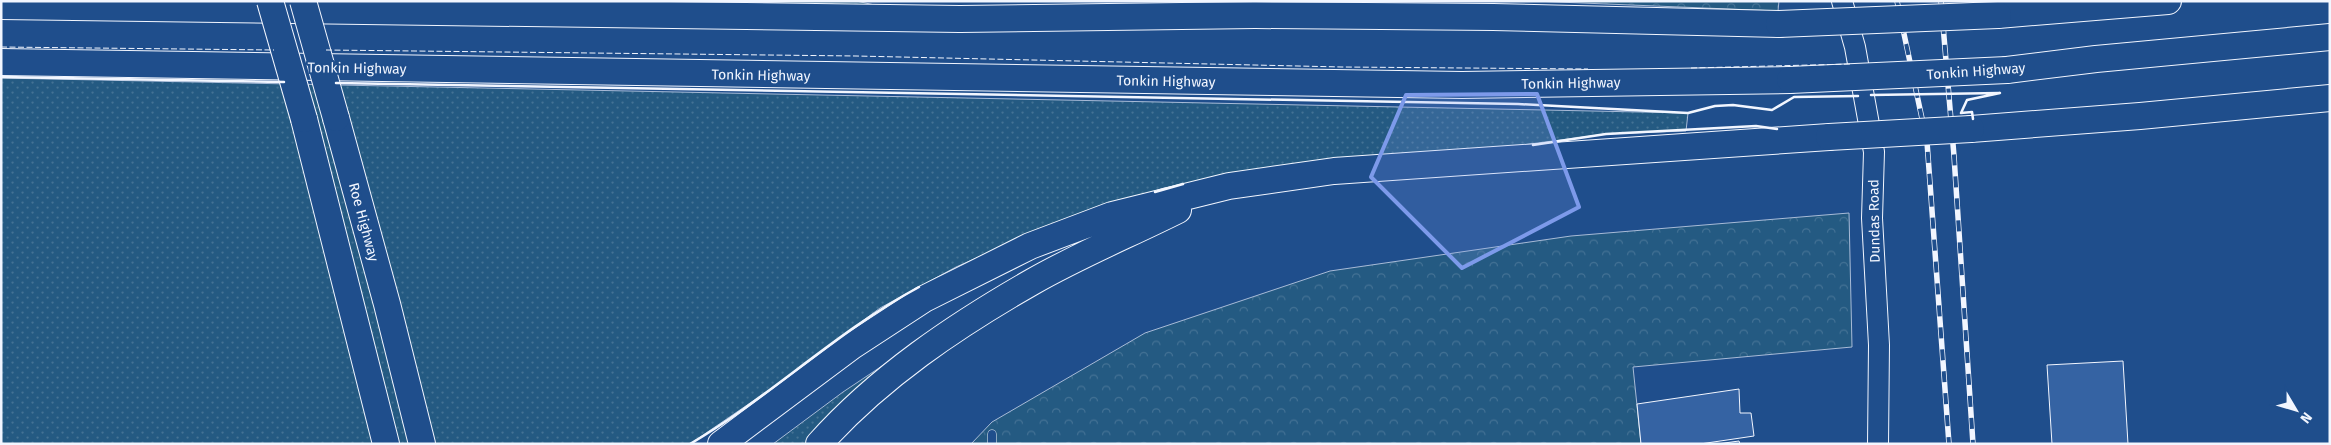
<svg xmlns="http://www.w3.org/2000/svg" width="2331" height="445" viewBox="0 0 2331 445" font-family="'Fira Sans',sans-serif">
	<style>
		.forest { fill: url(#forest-crowns); stroke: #a8bbd7 }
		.park { fill: url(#park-dots); stroke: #a8bbd7 }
		.building { fill: #3563a3; stroke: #f2f6ff }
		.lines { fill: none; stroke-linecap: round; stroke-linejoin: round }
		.lane-casing { stroke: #f2f6ff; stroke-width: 9 }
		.secondary-casing { stroke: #f2f6ff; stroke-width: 22 }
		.highway-casing { stroke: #f2f6ff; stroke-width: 28 }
		.lane { stroke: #1f4e8c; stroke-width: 8 }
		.secondary { stroke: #1f4e8c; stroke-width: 20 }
		.highway { stroke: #1f4e8c; stroke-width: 26 }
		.rail-casing { stroke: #f2f6ff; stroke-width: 5.5 }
		.rail { stroke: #1f4e8c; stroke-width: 4; stroke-dasharray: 11; stroke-linecap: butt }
		.highway-bridge-casing { stroke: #f2f6ff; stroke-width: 28; stroke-linecap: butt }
		.highway-bridge { stroke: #1f4e8c; stroke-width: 26 }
		.fence { stroke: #f2f6ff; stroke-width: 1; stroke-dasharray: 6 2.5; stroke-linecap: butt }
		.wall { stroke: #f2f6ff; stroke-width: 2.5 }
		.marked { fill: #7d9aea; fill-opacity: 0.2; stroke: #7d9aea; stroke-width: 4; stroke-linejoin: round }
		.labels { text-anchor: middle; stroke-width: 4; stroke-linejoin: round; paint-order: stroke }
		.street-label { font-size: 14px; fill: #f2f6ff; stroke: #1f4e8c }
	</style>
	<defs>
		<pattern id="forest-crowns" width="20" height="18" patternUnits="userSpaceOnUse" patternTransform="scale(1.25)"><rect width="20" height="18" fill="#245a82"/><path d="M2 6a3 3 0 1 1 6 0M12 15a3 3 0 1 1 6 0" fill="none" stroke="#447295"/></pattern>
		<pattern id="park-dots" width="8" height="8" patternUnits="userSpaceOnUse" patternTransform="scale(1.25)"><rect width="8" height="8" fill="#245a82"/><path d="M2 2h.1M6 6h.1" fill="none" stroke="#447295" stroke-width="1.8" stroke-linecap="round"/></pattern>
	</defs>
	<rect width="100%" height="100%" fill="#1f4e8c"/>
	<path class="forest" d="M734 1H856L889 8Z
		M1533 1H1779L1778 11Z
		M1849 213 1852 347 1633 367 1641 444H971L992 422 1145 333 1330 271 1571 236Z"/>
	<path class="park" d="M1 78 1688 113 1686 131 1606 134 1446 155 1318 163 1164 188 1063 220 956 267 880 308 775 386 690 444H1Z
		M894 358 817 444H773L843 392Z"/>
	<path class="building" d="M2123 361 2128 444H2052L2047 365Z
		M1739 389 1740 413H1751L1754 436 1700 444H1641L1637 404Z
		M1739 441 1740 444H1717Z"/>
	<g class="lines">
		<defs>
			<path id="lane" d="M992 434V444"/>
			<path id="secondary" d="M1842 1 1855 47 1874 152 1872 218 1879 345 1878 444"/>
			<path id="highway" d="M1 6 960 19 1255 15 1493 17 1779 24
				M1998 15 2168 1
				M1 62 1462 85 1790 80
				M2007 70 2096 59 2330 37
				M336 118 387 304 422 444
				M304 119 386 444
				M1971 129 2140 116 2330 98
				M721 444 852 346 924 299 1030 246 1112 215 1229 186 1334 171 1829 137
				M819 444C879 377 955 326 1032 282 1079 255 1130 234 1178 210"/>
		</defs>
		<use href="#lane" class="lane-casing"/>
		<use href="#secondary" class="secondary-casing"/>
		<use href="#highway" class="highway-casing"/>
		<use href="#lane" class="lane"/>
		<use href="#secondary" class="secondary"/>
		<use href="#highway" class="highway"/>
		<defs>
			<path id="rail" d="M1897 1 1927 142 1949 444
				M1941 1 1954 156 1973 444"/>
		</defs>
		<use href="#rail" class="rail-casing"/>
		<use href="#rail" class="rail"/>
		<defs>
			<path id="highway-bridge" d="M270 1 304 119
				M303 1 336 118
				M1779 24 1998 15
				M1790 80 2007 70
				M1829 137 1971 129"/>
		</defs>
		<use href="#highway-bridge" class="highway-bridge-casing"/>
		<use href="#highway-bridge" class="highway-bridge"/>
		<path class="fence" d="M1 47 274 50
			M326 50 856 56 1342 67 1588 69
			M1691 68 1851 64"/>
		<path class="wall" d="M1 77 284 82
			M336 83 1518 104 1688 113 1715 106 1733 105 1772 110 1794 97 1858 96
			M1871 95 2000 93 1967 100 1961 113 1972 112 1973 119
			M1533 145 1606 134 1756 126 1777 129
			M1155 192 1183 184
			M690 444C770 397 837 331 919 287"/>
	</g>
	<path class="marked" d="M1537 94 1579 207 1462 268 1371 177 1406 95Z"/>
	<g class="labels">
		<g class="street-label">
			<text transform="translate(357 68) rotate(1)" y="5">Tonkin Highway</text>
			<text transform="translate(1976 71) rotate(-4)" y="5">Tonkin Highway</text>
			<text transform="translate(761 75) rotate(1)" y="5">Tonkin Highway</text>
			<text transform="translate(1166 81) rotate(1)" y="5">Tonkin Highway</text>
			<text transform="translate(1571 83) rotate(-1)" y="5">Tonkin Highway</text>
			<text transform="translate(1874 221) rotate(-91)" y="5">Dundas Road</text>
			<text transform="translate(364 222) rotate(75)" y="5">Roe Highway</text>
		</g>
	</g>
	<rect width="2331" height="445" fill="none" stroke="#f2f6ff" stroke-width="5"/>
	<g transform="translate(2296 410) rotate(128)" stroke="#1f4e8c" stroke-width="4" paint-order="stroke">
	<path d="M0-4L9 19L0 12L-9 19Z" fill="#f2f6ff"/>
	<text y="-8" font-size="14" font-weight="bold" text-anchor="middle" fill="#f2f6ff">N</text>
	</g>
</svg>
